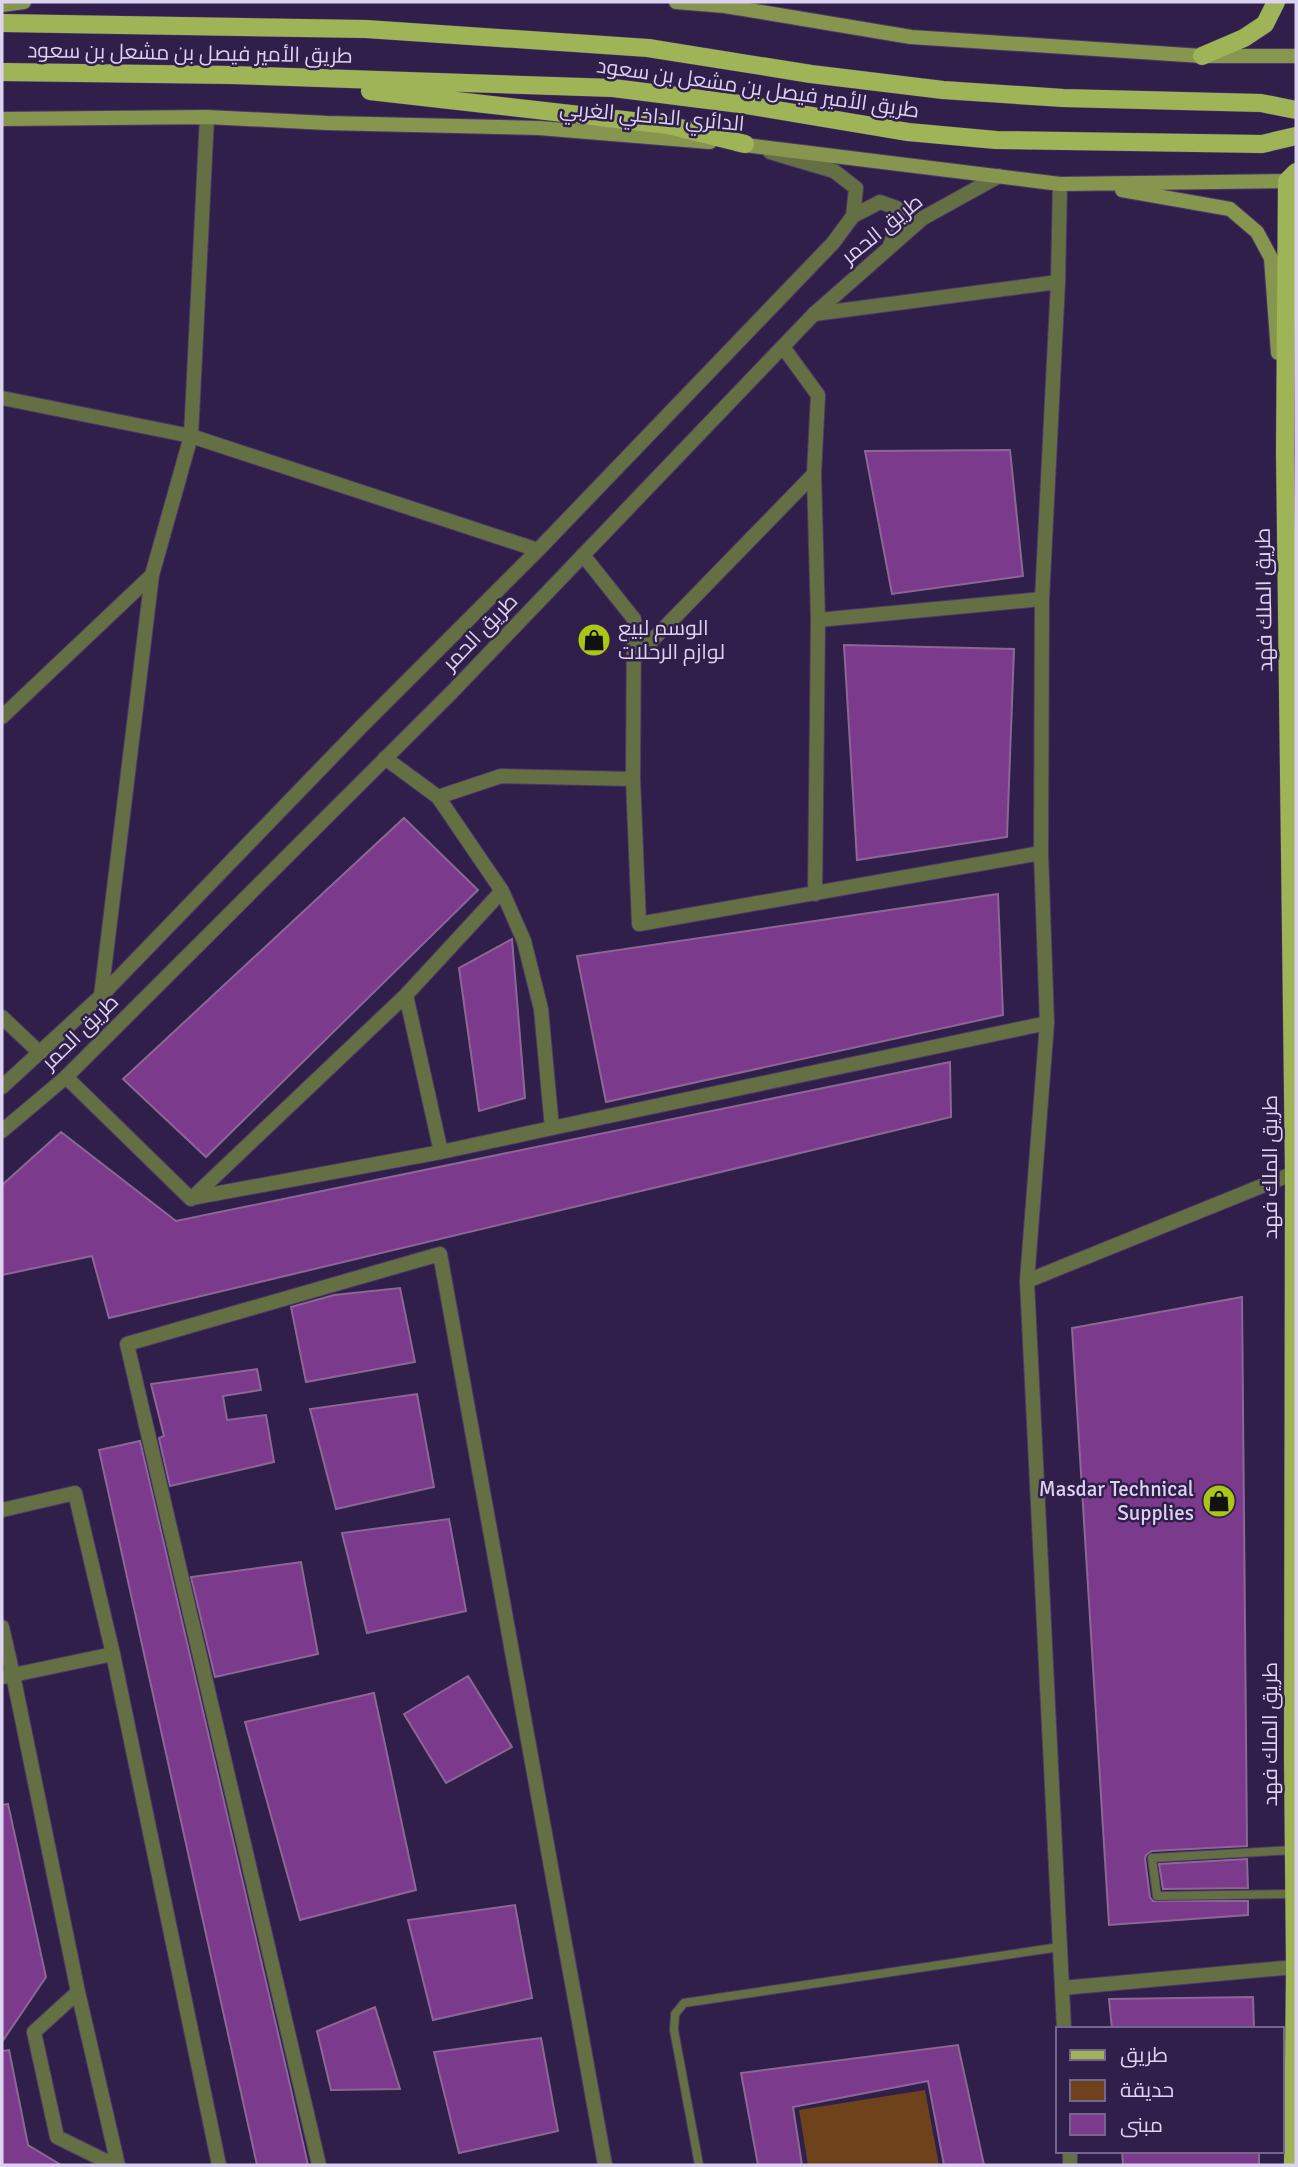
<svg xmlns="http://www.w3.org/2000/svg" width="1298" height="2167" viewBox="0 0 1298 2167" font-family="Signika,Cairo,sans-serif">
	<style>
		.green { fill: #6e431b }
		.building { fill: #7c3a8c; stroke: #8c6795; stroke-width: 2 }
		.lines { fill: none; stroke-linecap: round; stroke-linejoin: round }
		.service-casing { stroke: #4b3b65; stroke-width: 10 }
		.minor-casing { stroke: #4b3b65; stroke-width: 16 }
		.tertiary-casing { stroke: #4b3b65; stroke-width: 16 }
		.secondary-casing { stroke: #4b3b65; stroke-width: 16 }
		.primary-casing { stroke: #4b3b65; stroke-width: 19 }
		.service { stroke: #656f44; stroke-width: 8 }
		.minor { stroke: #656f44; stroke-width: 14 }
		.tertiary { stroke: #656f44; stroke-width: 14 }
		.secondary { stroke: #86964f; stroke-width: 14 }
		.primary { stroke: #9fb456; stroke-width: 18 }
		.labels { text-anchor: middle; stroke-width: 5; stroke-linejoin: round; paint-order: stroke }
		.street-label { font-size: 21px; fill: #dbd3ef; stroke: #301e4b }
		.poi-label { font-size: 21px; fill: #dbd3ef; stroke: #301e4b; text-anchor: start }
	</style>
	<rect width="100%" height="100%" fill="#301e4b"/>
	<path class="green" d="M925 2090 939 2165H808L799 2110Z"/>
	<path class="building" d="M1010 450 1023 576 892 594 865 451Z
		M844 645 1014 649 1007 837 857 860Z
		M404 818 478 890 206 1157 123 1079Z
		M998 894 1003 1015 606 1102 577 956Z
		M512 939 525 1098 479 1111 459 968Z
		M950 1062 951 1117 109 1318 92 1256 2 1275V1185L61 1132 176 1221Z
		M400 1288 415 1362 306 1382 291 1307 334 1295Z
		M1242 1297 1247 1846 1152 1851 1146 1855 1145 1859 1150 1897 1153 1901H1248V1915L1109 1925 1072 1328Z
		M257 1369 261 1390 223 1396 227 1420 266 1415 274 1462 170 1486 159 1438 164 1436 151 1384Z
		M417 1394 434 1487 336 1509 310 1409Z
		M140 1441 287 2072 308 2165H257L99 1450Z
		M449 1519 466 1611 367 1633 342 1533Z
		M301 1562 318 1654 215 1677 191 1577Z
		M468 1676 512 1747 446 1783 404 1714Z
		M374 1693 416 1890 300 1920 245 1722Z
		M8 1804 46 1977 2 2042V1805Z
		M1247 1859 1248 1888 1163 1889 1159 1864Z
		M515 1905 532 1998 433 2020 408 1920Z
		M1253 1997 1254 2029H1112L1109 1999Z
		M375 2007 400 2089 331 2090 317 2031Z
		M541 2038 558 2131 459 2153 434 2052Z
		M958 2045 984 2165H944L928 2081 793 2107 802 2165H758L741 2073Z
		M9 2050 28 2145 61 2165H2V2051Z
		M1122 2151H1259V2165H1123Z"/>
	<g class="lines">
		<defs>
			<path id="service" d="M1294 1850 1152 1858 1157 1896 1294 1894
				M699 2165 674 2030 675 2014 684 2003 1060 1947"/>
			<path id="minor" d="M814 314 1058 282
				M783 347 818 395 814 474 818 620 815 894
				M583 555 634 619 633 779 639 924 1041 853
				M818 620 1042 599
				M633 660 814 474
				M2 717 152 575
				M385 758 438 797 502 891 524 941 541 1009 552 1128 1047 1023
				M438 797 501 776 633 779
				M406 995 441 1152
				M101 996 152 575 191 436 207 117
				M2 1017 40 1053
				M66 1077 191 1199 406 995 502 891
				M192 1198 441 1152 552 1128
				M2 1510 75 1493 113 1654 219 2165
				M2 1627 13 1675 113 1654
				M2 1677 13 1675 78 1992 118 2165
				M1062 1988 1295 1967
				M78 1992 34 2032 57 2137 114 2165
				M319 2165 127 1344 440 1254 605 2165"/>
			<path id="tertiary" d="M853 216 880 202 897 208 899 223 890 245
				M2 398 191 436 538 550
				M2 1087 101 996 361 727 538 550 833 243 853 216 856 188 834 171 770 152
				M2 1131 66 1077 452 692 814 314 923 218 999 176
				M1027 1281 1047 1023 1041 853 1042 599 1058 282 1060 184
				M1064 2029 1027 1281 1294 1173
				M1070 2151V2165"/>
			<path id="secondary" d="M676 2 725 6 911 37 1202 56H1296
				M2 5 24 2
				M2 119 207 117 327 123 539 128 710 142
				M737 144 1060 184 1295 181
				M1122 190 1230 209 1257 232 1271 258 1278 353"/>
			<path id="primary" d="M2 23 366 29 648 48 811 74 943 90 1063 98 1261 103 1296 110
				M1202 56 1244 38 1265 24 1276 2
				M2 72 231 75 613 88 740 104 908 132 996 140 1262 144 1296 136
				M370 91 668 125 745 144
				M1293 2165 1295 1967 1293 1757 1294 1173 1285 452 1287 181 1296 172"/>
		</defs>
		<use href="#service" class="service-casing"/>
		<use href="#minor" class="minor-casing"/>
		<use href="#tertiary" class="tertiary-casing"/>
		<use href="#secondary" class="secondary-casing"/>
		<use href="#primary" class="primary-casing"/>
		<use href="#service" class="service"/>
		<use href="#minor" class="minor"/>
		<use href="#tertiary" class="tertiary"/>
		<use href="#secondary" class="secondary"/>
		<use href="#primary" class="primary"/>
	</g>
	<defs>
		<symbol id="shop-disc" viewBox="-11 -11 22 22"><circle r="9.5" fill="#aac717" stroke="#301e4b"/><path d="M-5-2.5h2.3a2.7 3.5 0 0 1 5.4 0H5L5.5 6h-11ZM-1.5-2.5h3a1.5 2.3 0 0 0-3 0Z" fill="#111"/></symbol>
	</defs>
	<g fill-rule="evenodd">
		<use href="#shop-disc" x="575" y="621" width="38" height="38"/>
		<use href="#shop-disc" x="1200" y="1482" width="38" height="38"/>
	</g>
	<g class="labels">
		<g class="street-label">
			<text transform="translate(190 53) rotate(1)" y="7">طريق الأمير فيصل بن مشعل بن سعود</text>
			<text transform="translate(758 88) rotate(8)" y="7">طريق الأمير فيصل بن مشعل بن سعود</text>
			<text transform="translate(652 116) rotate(5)" y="7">الدائري الداخلي الغربي</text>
			<text transform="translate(882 229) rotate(-39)" y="7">طريق الحمر</text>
			<text transform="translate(1264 600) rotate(-91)" y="7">طريق الملك فهد</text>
			<text transform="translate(480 632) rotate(-46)" y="7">طريق الحمر</text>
			<text transform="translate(80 1032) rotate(-44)" y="7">طريق الحمر</text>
			<text transform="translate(1270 1167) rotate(-90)" y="7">طريق الملك فهد</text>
			<text transform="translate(1270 1734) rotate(-90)" y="7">طريق الملك فهد</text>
		</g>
		<g class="poi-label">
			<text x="618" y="635">الوسم لبيع<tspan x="618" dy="24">لوازم الرحلات</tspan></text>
			<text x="1194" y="1496" text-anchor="end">Masdar Technical<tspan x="1194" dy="24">Supplies</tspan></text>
		</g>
	</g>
	<rect width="1298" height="2167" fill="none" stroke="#dbd3ef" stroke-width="7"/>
	<rect x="1056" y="2027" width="228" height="126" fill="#301e4b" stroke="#74668d" stroke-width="2"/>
	<rect x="1070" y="2050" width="35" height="10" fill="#9fb456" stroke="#74668d" stroke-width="2"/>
	<text x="1120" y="2062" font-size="21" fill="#dbd3ef">طريق</text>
	<rect x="1070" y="2080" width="35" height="21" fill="#6e431b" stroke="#74668d" stroke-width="2"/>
	<text x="1120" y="2097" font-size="21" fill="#dbd3ef">حديقة</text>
	<rect x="1070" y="2114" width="35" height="21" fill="#7c3a8c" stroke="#74668d" stroke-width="2"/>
	<text x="1120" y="2132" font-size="21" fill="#dbd3ef">مبنى</text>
</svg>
